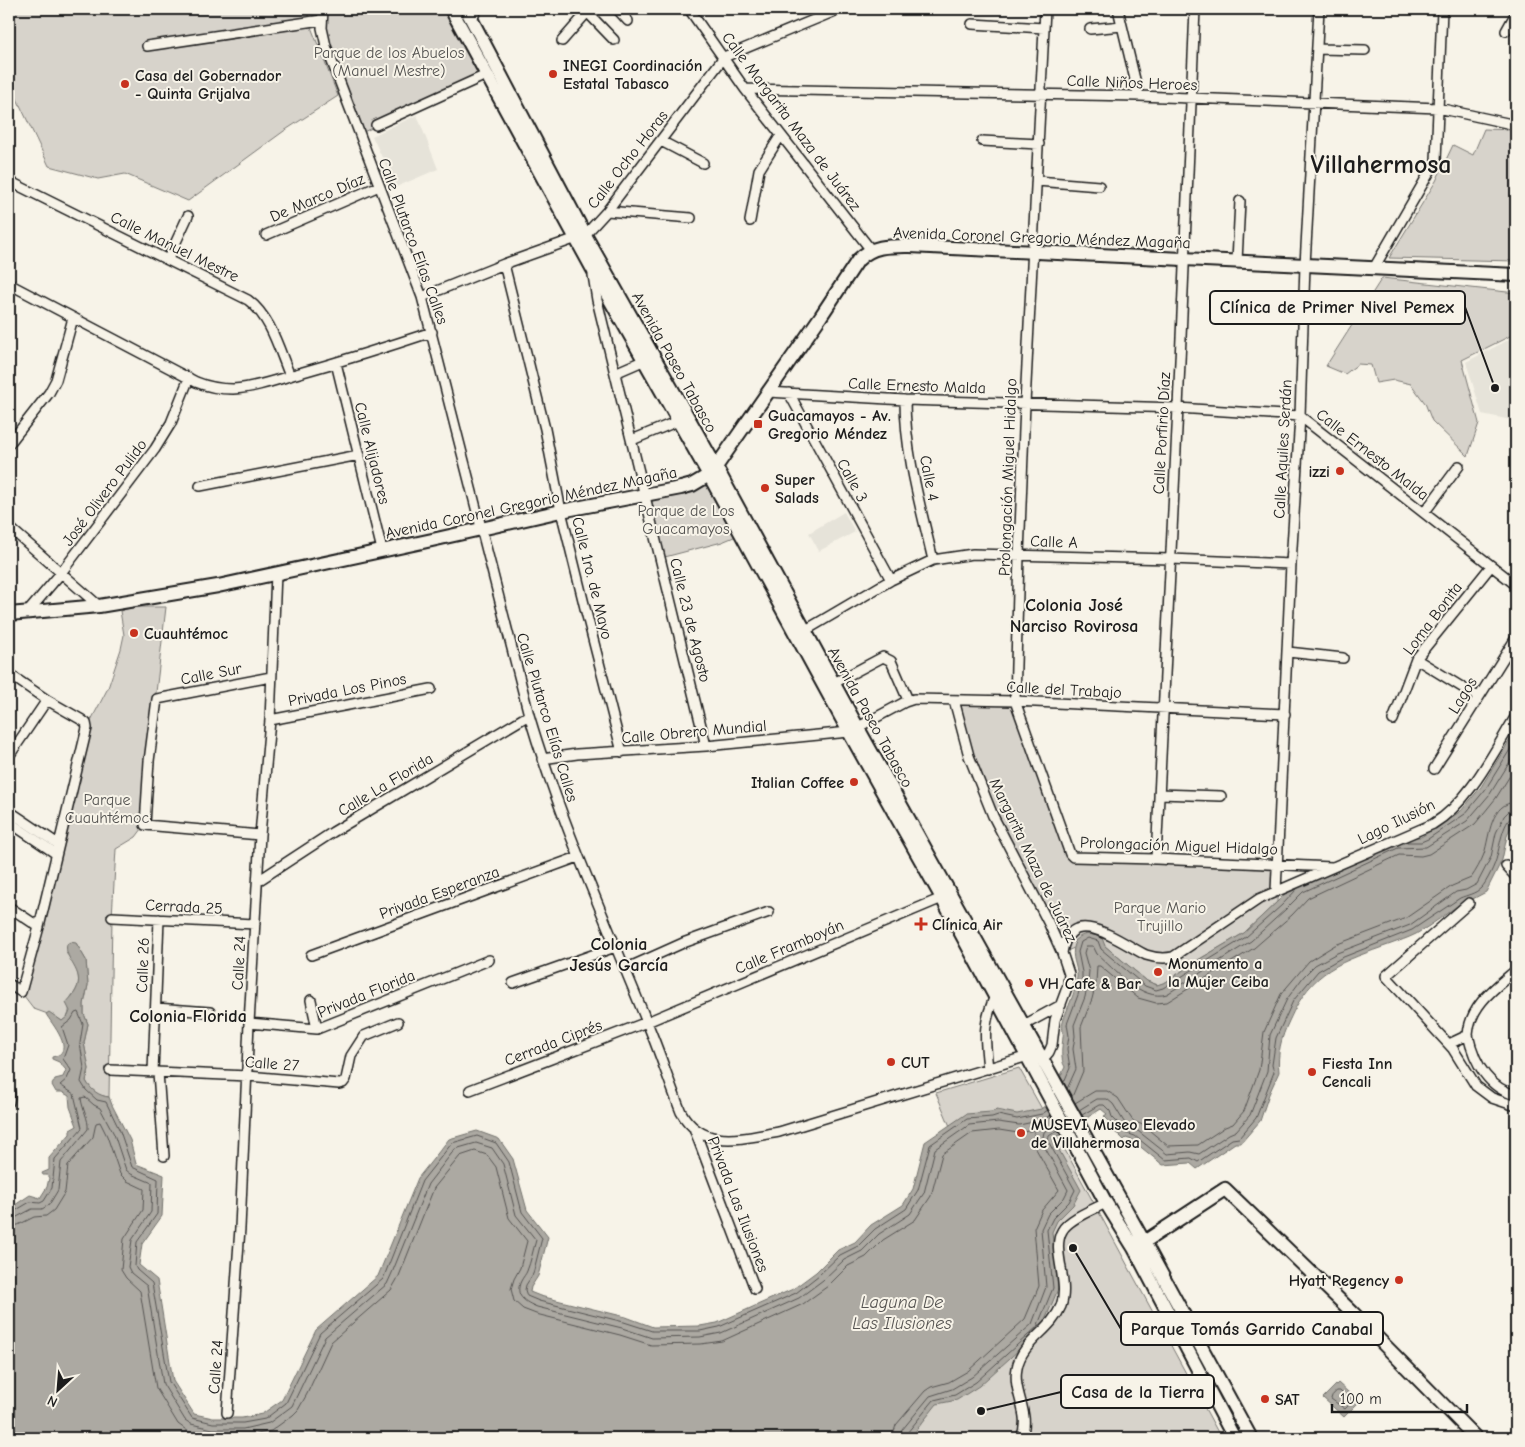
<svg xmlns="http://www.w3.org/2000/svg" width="1525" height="1447" viewBox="0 0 1525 1447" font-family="'Comic Neue',sans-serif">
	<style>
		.built { fill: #e6e3d9 }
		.green { fill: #d7d3cb; stroke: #7a7874 }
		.water { fill: #aca9a2; stroke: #72716c }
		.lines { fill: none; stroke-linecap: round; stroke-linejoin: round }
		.shore { stroke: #565452; stroke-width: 1 }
		.street-casing { stroke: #1c1c1c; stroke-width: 12 }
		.secondary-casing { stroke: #1c1c1c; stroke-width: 16 }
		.street { stroke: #f7f3e8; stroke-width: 9 }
		.secondary { stroke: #f7f3e8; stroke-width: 12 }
		.poi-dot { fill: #c8321e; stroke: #f7f3e8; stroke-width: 2 }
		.labels { text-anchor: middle; stroke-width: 4; stroke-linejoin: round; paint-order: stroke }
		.park-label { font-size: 16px; fill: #545351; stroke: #f7f3e8 }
		.poi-label { font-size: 16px; font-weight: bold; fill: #1c1c1c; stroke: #f7f3e8; text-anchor: start }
		.street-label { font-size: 16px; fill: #1c1c1c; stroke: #f7f3e8 }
		.neighbourhood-label { font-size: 18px; font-weight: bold; fill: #1c1c1c; stroke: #f7f3e8 }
		.water-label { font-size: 18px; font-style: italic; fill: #565452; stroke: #f7f3e8 }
		.town-label { font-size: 26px; font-weight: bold; fill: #1c1c1c; stroke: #f7f3e8 }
		.leader { fill: none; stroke: #1c1c1c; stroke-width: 2 }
		.callout-dot { fill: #1c1c1c; stroke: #f7f3e8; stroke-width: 2 }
		.callout { fill: #f7f3e8; stroke: #1c1c1c; stroke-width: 2 }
		.callout-label { font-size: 18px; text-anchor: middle; font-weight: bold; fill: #1c1c1c }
	</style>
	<rect width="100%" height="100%" fill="#f7f3e8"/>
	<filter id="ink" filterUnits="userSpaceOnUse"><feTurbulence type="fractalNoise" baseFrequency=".02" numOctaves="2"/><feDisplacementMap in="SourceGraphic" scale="10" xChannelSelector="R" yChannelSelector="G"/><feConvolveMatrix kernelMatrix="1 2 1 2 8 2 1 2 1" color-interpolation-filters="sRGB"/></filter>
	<g filter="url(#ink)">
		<path class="built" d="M417 115 438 169 396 187 372 136Z
			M1516 336V421L1482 414 1466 362Z
			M844 512 855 532 819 551 809 533Z"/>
		<path class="green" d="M9 9H307L311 27 338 96 284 131 188 201 125 174 98 179 49 166 9 82Z
			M323 9H451L486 75 359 134 321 20Z
			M1484 129 1516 130V261L1389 258 1436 181 1453 145 1473 155Z
			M1382 278 1516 293V324L1514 334 1462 360 1479 423 1468 456 1432 421 1425 403 1411 384 1394 380 1376 383 1371 365 1358 364 1345 374 1326 366Z
			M714 484 741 534 722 542 661 558 646 494Z
			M133 607H166L153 718 145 825 136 837 116 849 112 917 109 1097C98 1096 92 1091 86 1081L89 1069 84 1043 88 1024 84 1014V1004L88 985 87 973 86 960 76 943 66 953C74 963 83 977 76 990 74 994 73 993 71 997 67 1007 73 1015 62 1021L56 1017 34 1009 21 992 87 728 108 688 121 649 124 635 120 611Z
			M954 700 1015 701 1070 854 1278 864 1277 902 1244 933 1198 960 1166 982 1158 985 1147 981 1105 946 1074 948 1062 953 993 816Z
			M1019 1068 1070 1159 1221 1438H885L952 1131 936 1093Z"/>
		<path class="water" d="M1516 730V816L1507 836 1502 860 1486 892 1467 902H1463C1447 913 1432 925 1416 934 1408 938 1399 941 1391 944 1341 962 1312 969 1289 1021 1281 1038 1277 1054 1279 1072L1269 1094 1260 1121 1241 1143H1235L1197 1169 1190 1163 1163 1165 1132 1140 1126 1138 1124 1140 1119 1135 1113 1131 1114 1126 1104 1116 1107 1114 1101 1109 1053 1139 1081 1190 1073 1205 1057 1221 1052 1232 1058 1289 1041 1330 979 1386 957 1400 937 1404 910 1438H9V1209L30 1195 40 1198 47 1187 49 1178 47 1175H43L42 1173 49 1170V1158L70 1134V1130L77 1126 70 1107 69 1096 62 1092H56L52 1085 55 1079 63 1077 66 1070 59 1062 52 1059V1057C78 1053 51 1023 46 1014L49 1012 62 1021 68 1016 70 1011 66 1003C69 999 74 995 76 990 86 971 63 960 67 944L70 942 76 943 86 960 88 985 84 1004V1014L88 1024 84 1043 89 1069 86 1081C91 1090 99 1096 109 1097L112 1105 130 1140 136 1164 164 1175 162 1216 142 1244 139 1265 157 1280 173 1381 194 1414 213 1418H242L262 1414 282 1400 316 1330 378 1276 418 1178 449 1139 477 1131 499 1139 513 1159 527 1210 548 1237 538 1276 531 1287 530 1292 540 1296 626 1317 653 1327 700 1326 717 1323 793 1289 816 1272 838 1250 855 1242 871 1225 903 1205 913 1189 925 1142 966 1114 991 1112 997 1110 1017 1114 1041 1109 1047 1104 1065 1067C1060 1059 1062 1047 1063 1037 1064 1032 1061 1027 1063 1022 1067 1007 1076 993 1077 977 1078 965 1070 958 1075 944L1073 942C1083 932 1090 933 1102 938L1105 946 1147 981 1157 985 1166 982 1198 960 1244 933 1278 901 1296 882 1396 836 1421 837 1461 811 1481 787Z
			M1338 1383 1359 1402 1344 1417 1323 1398Z"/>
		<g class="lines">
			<path class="shore" d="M1406 842H1421L1428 839 1465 814 1485 790 1516 740
				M1064 1082 1070 1068 1067 1049 1069 1036 1067 1024 1078 995 1082 980V972L1078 952 1081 942 1088 938 1098 941 1101 949 1145 986 1156 990 1163 988 1246 937 1282 905 1297 889
				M1067 1089 1076 1069 1073 1049 1075 1036 1074 1025 1085 997 1088 981 1089 971 1084 953 1086 946H1093L1097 954C1114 969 1142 1002 1167 994L1251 941 1286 909 1303 892 1398 848 1426 847 1467 821 1490 794 1516 752
				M1072 1097 1083 1071 1081 1027 1092 999 1096 983 1097 966H1100L1138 998 1156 1003 1167 1002 1254 948 1292 915 1308 898 1399 855 1421 856 1429 854 1475 824 1496 798 1516 766
				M1075 1103 1095 1091H1107L1118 1098 1133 1121 1143 1125 1168 1146 1198 1145 1225 1127 1233 1124 1244 1111 1259 1070 1264 1032 1281 994 1309 961 1335 945 1406 918 1452 886 1471 878C1476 871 1481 862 1484 854 1490 835 1490 803 1516 802
				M1079 1110 1097 1099H1107L1113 1104 1126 1125 1138 1131 1167 1154 1190 1152 1199 1154 1229 1134 1236 1131 1250 1115 1267 1071 1270 1035 1287 999 1304 976 1315 965 1337 953 1410 925 1456 892 1466 890 1477 884 1491 857 1496 833 1504 816 1509 811 1516 809
				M1082 1115 1099 1105H1104L1110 1111 1112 1117 1117 1122 1120 1129 1126 1133 1135 1136 1165 1160 1191 1158 1198 1162 1232 1139 1239 1138 1256 1118 1274 1072 1272 1065 1276 1038 1293 1001 1318 971 1341 958 1412 930 1460 898C1467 895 1475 894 1481 888 1486 884 1496 863 1497 856 1500 846 1503 817 1516 815
				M9 1213 13 1212 30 1202 40 1203 44 1201 52 1188 55 1159 82 1128 74 1094 60 1085 67 1079 71 1070 63 1059 68 1045 62 1027 71 1020 75 1013 78 1012 83 1024 80 1043 84 1068 81 1082 86 1090 97 1100 106 1102 120 1131 132 1167 158 1179 157 1214 137 1242 135 1266 137 1270 152 1283 169 1382 192 1418 213 1423H243L265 1419 286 1403 320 1333 383 1279 422 1181 452 1143 477 1136 496 1143 509 1162 522 1212 542 1238 533 1274 526 1285 525 1290 527 1296 539 1301 624 1322 652 1331H700L719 1327 796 1293 819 1275 840 1255 858 1246 875 1229 906 1209 918 1190 930 1145 967 1119 992 1117 998 1115 1017 1119 1042 1114 1048 1110
				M9 1219 15 1218 32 1209H42L49 1205 58 1190 61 1162 88 1129C89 1119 82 1109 81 1098L85 1097 94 1105 100 1108 114 1134 126 1170 131 1174 152 1183 151 1212 132 1240 128 1267 131 1273 147 1286 163 1384 185 1420 191 1424 213 1429H243L269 1423 292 1406 325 1337 387 1284 392 1273 428 1184 455 1149 476 1143 492 1148 503 1164 516 1215 536 1240C533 1250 531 1261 527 1271 526 1274 523 1277 521 1281 514 1296 525 1302 537 1307L622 1328 652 1338 700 1337 721 1333 799 1298 823 1280 844 1260 862 1251 879 1234 910 1214 924 1193 935 1149 969 1125 998 1122 1019 1125 1043 1120 1050 1116
				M9 1226 18 1225 34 1217 46 1216 54 1210 65 1192 68 1165 93 1137 96 1123 100 1122 107 1136 120 1174 127 1181 144 1189 143 1210 124 1239 121 1270 126 1278 140 1291 156 1388 178 1424 189 1432 211 1437H244L271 1431 293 1415 298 1410 307 1394 331 1342 391 1290 399 1276 434 1188 460 1156 475 1151 487 1155 496 1167 509 1218 527 1241 520 1268 514 1279 511 1289 514 1301 523 1309 536 1314 620 1335 651 1345 701 1344 722 1341 803 1304 828 1286 848 1266 866 1257 883 1240 915 1220 931 1196 942 1154 972 1133 999 1130 1018 1133 1034 1130 1035 1147 1059 1190 1042 1210 1034 1228 1039 1286 1025 1319 968 1371 949 1382 931 1387 925 1391 896 1425 892 1438
				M1337 1391H1340L1350 1401V1404L1345 1409 1331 1399 1332 1396Z
				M900 1438 902 1430 930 1396 952 1389 972 1377 1032 1324 1046 1287 1041 1229 1048 1214 1064 1198 1068 1190 1042 1142 1044 1132 1055 1124
				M906 1438 907 1433 934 1400 955 1395 976 1382 1037 1327 1053 1288 1047 1230 1053 1218 1069 1202 1075 1190 1048 1141 1049 1136 1058 1130"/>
			<defs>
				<path id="street" d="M323 9 322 28 326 46 422 297 529 715C560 820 605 919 646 1020 659 1050 669 1082 681 1112 703 1151 742 1138 779 1132L1028 1056
					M617 9 628 21
					M689 9 745 89 871 250
					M1045 9 1025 404 1019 555 1015 701 1070 854 1073 857 1156 859 1332 867
					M1118 9 1139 96
					M587 12 614 40
					M472 19 477 9
					M972 24 1044 28
					M1090 29 1122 26
					M1506 31 1516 13
					M562 41 590 9
					M147 46 321 20
					M1318 49 1365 50
					M745 89 1139 96 1438 108 1516 125
					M376 125 486 75
					M661 141 703 163
					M982 141 1039 144
					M9 181 248 300C271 317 279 350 290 376
					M1037 181 1099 186
					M607 211 691 218
					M750 221 759 170 781 135
					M266 235 379 186
					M168 259 188 216
					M1237 261 1240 201
					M504 264 545 429 561 511 585 608 622 752
					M1374 268 1436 161 1442 9
					M593 275 597 300 706 746
					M9 284 196 382C208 387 220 389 233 389 254 388 276 380 296 374 342 361 387 347 432 332
					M422 297 504 264 585 235 607 211 724 57 840 9
					M336 363 382 550
					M615 373 645 360
					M768 392 905 400 1178 408 1300 416 1516 585
					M789 393 891 580
					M905 400C905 454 921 508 933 560
					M632 440 678 421
					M9 444 49 393 56 380 73 318
					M200 486 359 455
					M1424 513 1459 466
					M9 527 99 606
					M27 613 61 573 155 449 171 423 189 378
					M806 630 891 580 933 560 973 554 1171 559 1291 564
					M1288 652 1343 658
					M1416 659 1478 697
					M9 674 47 700 82 720 86 723 87 728 39 927 21 992 9 984
					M834 683 883 657 891 661 908 700
					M954 700 969 756 993 816 1049 924 1062 953 1069 974 1068 985 1055 1020 1052 1045 1049 1052 1043 1059
					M270 720 431 689
					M1393 720 1416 659 1491 566
					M9 756 47 700
					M542 759 577 754 706 746 849 732 905 702 914 699 1015 701 1285 714
					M1434 769 1516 638
					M1159 794 1221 796
					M9 811 58 844
					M9 822 55 853
					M260 835 145 825 149 761 157 699 271 677
					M1156 859 1178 408 1195 9
					M1506 866 1516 877
					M258 881 333 832 529 715
					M1276 891 1291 564 1300 416 1305 265 1319 9
					M1469 903 1386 976 1453 1049 1476 1086 1492 1098 1516 1106
					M9 907 39 927
					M112 917 255 924
					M1062 953C1070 901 1122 944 1146 955 1155 958 1163 959 1173 957L1259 899 1433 824C1470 802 1494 751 1516 716
					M311 955 578 857
					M625 969 683 943 769 912
					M513 983 615 947
					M311 1000 317 1029
					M156 1008 210 1012
					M249 1023 317 1029 489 960
					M1024 1025 1061 1005
					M1468 1035C1474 1062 1488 1088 1516 1095
					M1449 1044 1468 1035C1470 1005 1495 988 1516 970
					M988 1069C985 1037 982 1026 995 996
					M110 1070 248 1076 339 1084 343 1083 346 1079 351 1056 364 1036 398 1022
					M153 1072 159 919
					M158 1072 164 1156
					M9 1089 10 1094 9 1102
					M470 1090 647 1022 942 898
					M695 1131 755 1289
					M227 1413 240 1228 249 1023 260 835 270 720 276 573
					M1021 1438C1032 1414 1012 1393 1017 1368 1022 1341 1051 1331 1061 1306 1070 1282 1051 1250 1062 1231 1068 1219 1094 1209 1106 1203"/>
				<path id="secondary" d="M451 9 592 268 714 484 849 732 942 898 1106 1203 1134 1248 1234 1438
					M466 9 585 235 716 467 858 728 1144 1242 1251 1438
					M9 614 99 606 218 586 432 540 561 511 681 488 692 485 709 475 716 467 821 316 858 260C873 245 890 246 910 246L1516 275
					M1138 1246 1225 1189 1353 1313 1476 1438"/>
			</defs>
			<use href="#street" class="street-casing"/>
			<use href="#secondary" class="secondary-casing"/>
			<use href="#street" class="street"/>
			<use href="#secondary" class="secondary"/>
		</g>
	</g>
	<g class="poi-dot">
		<circle cx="553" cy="74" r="5"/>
		<circle cx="125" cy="84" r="5"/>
		<rect x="753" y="419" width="10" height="10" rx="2.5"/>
		<circle cx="1340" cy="471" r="5"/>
		<circle cx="765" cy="488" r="5"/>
		<circle cx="134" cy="633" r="5"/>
		<circle cx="854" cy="782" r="5"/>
		<path d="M918.5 916.5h5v5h5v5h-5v5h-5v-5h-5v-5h5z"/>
		<circle cx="1158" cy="972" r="5"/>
		<circle cx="1029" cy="983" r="5"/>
		<circle cx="891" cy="1062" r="5"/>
		<circle cx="1312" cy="1072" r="5"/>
		<circle cx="1021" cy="1133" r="5"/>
		<circle cx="1399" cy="1280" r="5"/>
		<circle cx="1265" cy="1399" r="5"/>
	</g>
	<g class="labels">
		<g class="park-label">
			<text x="389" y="58">Parque de los Abuelos<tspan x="389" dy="18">(Manuel Mestre)</tspan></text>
			<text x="686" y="516">Parque de Los<tspan x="686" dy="18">Guacamayos</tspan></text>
			<text x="107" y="805">Parque<tspan x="107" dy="18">Cuauhtémoc</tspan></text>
			<text x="1160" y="913">Parque Mario<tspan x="1160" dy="18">Trujillo</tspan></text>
		</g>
		<g class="poi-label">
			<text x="563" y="71">INEGI Coordinación<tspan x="563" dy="18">Estatal Tabasco</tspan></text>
			<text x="135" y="81">Casa del Gobernador<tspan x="135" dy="18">- Quinta Grijalva</tspan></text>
			<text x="768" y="421">Guacamayos - Av.<tspan x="768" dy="18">Gregorio Méndez</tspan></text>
			<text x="1330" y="477" text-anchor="end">izzi</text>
			<text x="775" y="485">Super<tspan x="775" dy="18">Salads</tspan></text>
			<text x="144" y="639">Cuauhtémoc</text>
			<text x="844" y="788" text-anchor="end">Italian Coffee</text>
			<text x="932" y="930">Clínica Air</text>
			<text x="1168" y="969">Monumento a<tspan x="1168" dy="18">la Mujer Ceiba</tspan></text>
			<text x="1039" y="989">VH Cafe &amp; Bar</text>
			<text x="901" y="1068">CUT</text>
			<text x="1322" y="1069">Fiesta Inn<tspan x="1322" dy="18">Cencali</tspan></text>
			<text x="1031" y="1130">MUSEVI Museo Elevado<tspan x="1031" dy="18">de Villahermosa</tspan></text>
			<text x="1389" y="1286" text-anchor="end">Hyatt Regency</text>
			<text x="1275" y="1405">SAT</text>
		</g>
		<g class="street-label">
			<text transform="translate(1132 82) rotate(2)" y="6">Calle Niños Heroes</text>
			<text transform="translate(792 121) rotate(53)" y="6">Calle Margarita Maza de Juárez</text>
			<text transform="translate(627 159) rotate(-52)" y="6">Calle Ocho Horas</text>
			<text transform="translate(317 197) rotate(-23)" y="6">De Marco Díaz</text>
			<text transform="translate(1042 237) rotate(2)" y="6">Avenida Coronel Gregorio Méndez Magaña</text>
			<text transform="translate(414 241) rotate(70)" y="6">Calle Plutarco Elías Calles</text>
			<text transform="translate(175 246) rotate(26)" y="6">Calle Manuel Mestre</text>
			<text transform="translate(675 362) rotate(61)" y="6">Avenida Paseo Tabasco</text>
			<text transform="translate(917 385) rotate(2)" y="6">Calle Ernesto Malda</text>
			<text transform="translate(1161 433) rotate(-87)" y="6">Calle Porfirio Díaz</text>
			<text transform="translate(1282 449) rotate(-87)" y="6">Calle Aquiles Serdán</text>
			<text transform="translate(373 453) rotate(76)" y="6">Calle Alijadores</text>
			<text transform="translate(1373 454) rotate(38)" y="6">Calle Ernesto Malda</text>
			<text transform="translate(1007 477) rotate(-88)" y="6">Prolongación Miguel Hidalgo</text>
			<text transform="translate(930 478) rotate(79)" y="6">Calle 4</text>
			<text transform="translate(853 480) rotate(61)" y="6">Calle 3</text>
			<text transform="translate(104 492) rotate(-53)" y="6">José Olivero Pulido</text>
			<text transform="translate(531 502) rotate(-12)" y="6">Avenida Coronel Gregorio Méndez Magaña</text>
			<text transform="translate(1054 541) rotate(2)" y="6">Calle A</text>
			<text transform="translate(593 578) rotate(76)" y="6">Calle 1ro. de Mayo</text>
			<text transform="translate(1432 618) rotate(-53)" y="6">Loma Bonita</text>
			<text transform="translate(691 620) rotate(76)" y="6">Calle 23 de Agosto</text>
			<text transform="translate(211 673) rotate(-11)" y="6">Calle Sur</text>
			<text transform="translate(347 689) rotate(-11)" y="6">Privada Los Pinos</text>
			<text transform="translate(1064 689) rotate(3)" y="6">Calle del Trabajo</text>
			<text transform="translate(1462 695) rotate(-58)" y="6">Lagos</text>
			<text transform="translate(548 717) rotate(73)" y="6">Calle Plutarco Elías Calles</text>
			<text transform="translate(871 717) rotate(61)" y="6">Avenida Paseo Tabasco</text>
			<text transform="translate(694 731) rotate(-5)" y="6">Calle Obrero Mundial</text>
			<text transform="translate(385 784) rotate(-31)" y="6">Calle La Florida</text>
			<text transform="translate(1396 821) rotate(-26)" y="6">Lago Ilusión</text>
			<text transform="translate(1179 845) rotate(2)" y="6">Prolongación Miguel Hidalgo</text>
			<text transform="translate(1034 860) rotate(64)" y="6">Margarita Maza de Juárez</text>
			<text transform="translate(439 892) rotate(-20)" y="6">Privada Esperanza</text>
			<text transform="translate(184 906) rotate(3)" y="6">Cerrada 25</text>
			<text transform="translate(789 946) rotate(-23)" y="6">Calle Framboyán</text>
			<text transform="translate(238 963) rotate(-87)" y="6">Calle 24</text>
			<text transform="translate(142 965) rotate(-88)" y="6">Calle 26</text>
			<text transform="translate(366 993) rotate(-22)" y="6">Privada Florida</text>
			<text transform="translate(553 1042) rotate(-21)" y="6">Cerrada Ciprés</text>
			<text transform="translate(272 1063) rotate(4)" y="6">Calle 27</text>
			<text transform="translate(739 1204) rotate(69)" y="6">Privada Las Ilusiones</text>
			<text transform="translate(215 1367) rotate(-86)" y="6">Calle 24</text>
		</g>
		<g class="neighbourhood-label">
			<text x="1074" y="611">Colonia José<tspan x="1074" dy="21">Narciso Rovirosa</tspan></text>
			<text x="619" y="950">Colonia<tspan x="619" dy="21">Jesús García</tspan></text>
			<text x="188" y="1022">Colonia Florida</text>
		</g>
		<g class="water-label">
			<text x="902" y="1308">Laguna De<tspan x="902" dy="21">Las Ilusiones</tspan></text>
		</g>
		<g class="town-label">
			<text x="1381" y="173">Villahermosa</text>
		</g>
	</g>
	<path class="leader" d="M1495 388L1465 307M1073 1248L1121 1329M981 1411L1061 1392"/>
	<g class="callout-dot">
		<circle cx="1495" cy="388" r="5"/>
		<circle cx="1073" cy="1248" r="5"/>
		<circle cx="981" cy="1411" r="5"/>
	</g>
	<g class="callout">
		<rect x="1210" y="291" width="255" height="33" rx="5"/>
		<rect x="1121" y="1312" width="262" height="33" rx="5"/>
		<rect x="1061" y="1375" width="153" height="33" rx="5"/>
	</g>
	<g class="callout-label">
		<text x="1337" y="313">Clínica de Primer Nivel Pemex</text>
		<text x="1252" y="1335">Parque Tomás Garrido Canabal</text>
		<text x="1138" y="1398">Casa de la Tierra</text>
	</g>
	<rect width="1525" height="1447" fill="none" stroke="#f7f3e8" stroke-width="30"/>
	<rect x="15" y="15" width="1495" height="1417" fill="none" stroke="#1c1c1c" stroke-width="2" filter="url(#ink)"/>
	<g transform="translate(58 1390) rotate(206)" stroke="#f7f3e8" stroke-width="4" paint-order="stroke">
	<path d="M0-4L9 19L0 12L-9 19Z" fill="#1c1c1c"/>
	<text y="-8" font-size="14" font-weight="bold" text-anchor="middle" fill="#1c1c1c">N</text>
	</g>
	<path d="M1332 1404v8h135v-8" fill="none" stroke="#1c1c1c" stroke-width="2.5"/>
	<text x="1340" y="1404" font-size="15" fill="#1c1c1c" stroke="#f7f3e8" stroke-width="4" paint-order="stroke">100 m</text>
</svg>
